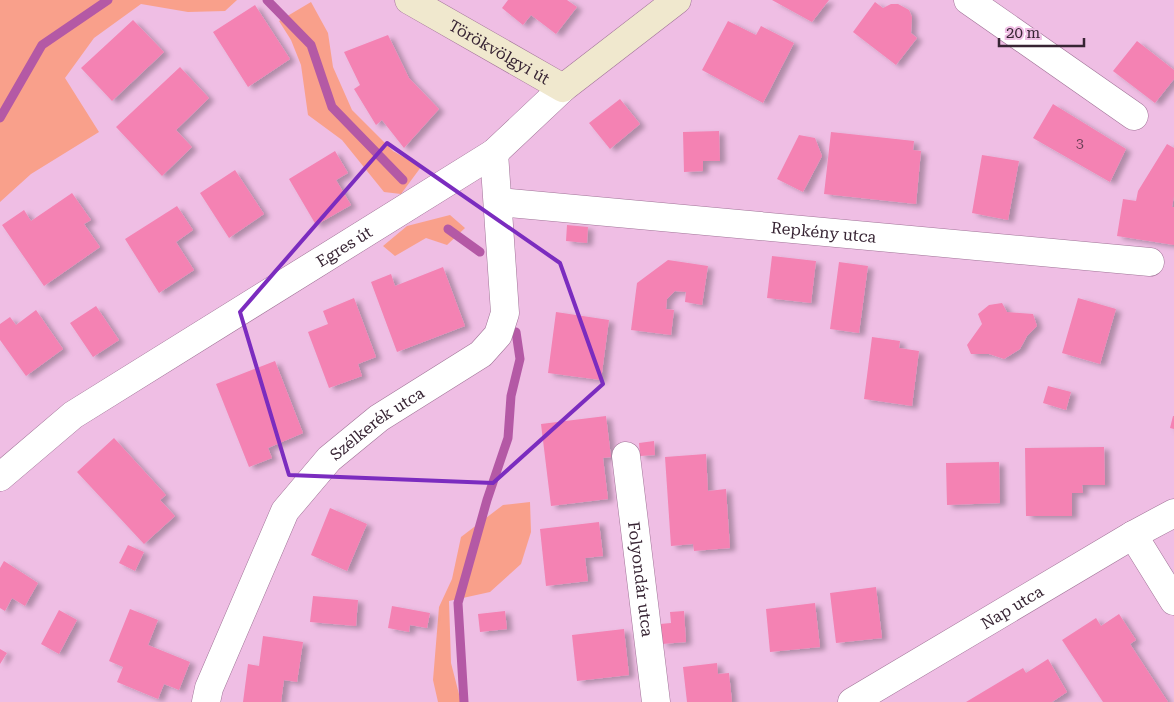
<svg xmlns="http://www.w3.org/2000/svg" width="1174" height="702" viewBox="0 0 1174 702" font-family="'Roboto Serif',serif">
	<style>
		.green { fill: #f9a08b }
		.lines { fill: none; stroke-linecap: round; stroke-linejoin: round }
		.stream { stroke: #b459a5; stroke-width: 9 }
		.building { fill: #f482b3; filter: url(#shadow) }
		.street-casing { stroke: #a07397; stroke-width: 29 }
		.secondary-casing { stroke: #a07397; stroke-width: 29 }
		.street { stroke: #fff; stroke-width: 28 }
		.secondary { stroke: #f0e8ce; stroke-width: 28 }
		.marked { fill: none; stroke: #7b2cbf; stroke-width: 4; stroke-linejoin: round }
		.labels { text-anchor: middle; stroke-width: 4.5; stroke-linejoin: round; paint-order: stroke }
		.number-label { font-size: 14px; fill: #663c53 }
		.street-label { font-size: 16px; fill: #372433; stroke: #efbee4 }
	</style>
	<defs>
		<filter id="shadow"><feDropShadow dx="5.5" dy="3" stdDeviation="2.5" flood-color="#0004"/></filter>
	</defs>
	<rect width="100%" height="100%" fill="#efbee4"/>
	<path class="green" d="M0 0H237L225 11 188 12 141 4 94 38 65 78 99 132 31 174 0 202Z
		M311 2 328 33 333 67 352 110 393 151 421 167 401 194 384 192 342 140 308 115 301 65 291 40 279 21Z
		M450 215 465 228 447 245 426 238 395 256 383 246 407 226Z
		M530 502 531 532 521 564 490 592 449 601 451 663 461 702H438L433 680 439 607 452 579 461 537 503 505Z"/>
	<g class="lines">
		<path class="stream" d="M267 0 311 45 332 107 403 180
			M0 118 42 45 108 0
			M448 229 480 252
			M464 702 458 603 487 500 508 438 511 396 520 359 516 332"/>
	</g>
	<path class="building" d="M508 0H567L577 7 556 34 531 15 523 25 502 8Z
		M772 0H829L812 22Z
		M875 2 883 8 891 4H898L909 10 912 17 911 33 917 38 896 65 853 32Z
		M255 5 290 59 248 87 213 32Z
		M133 20 164 52 112 101 81 68Z
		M728 21 756 35 761 26 794 43 763 103 702 70Z
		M388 35 409 78 439 109 404 148 382 120 376 125 354 89 360 85 344 52Z
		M1137 41 1174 70V79L1155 103 1113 71Z
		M180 67 209 98 176 130 192 147 162 176 116 127Z
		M620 99 640 124 610 149 589 123Z
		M1053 104 1126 149 1110 182 1033 138Z
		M719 131 720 161H703V171L684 172 683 132Z
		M831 132 914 141 913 150 921 151 916 204 824 194Z
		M799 135 815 138 822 156 803 192 777 179Z
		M1167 144 1174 148V196L1172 207H1174V245L1117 236 1123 199 1136 201 1138 191Z
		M335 151 348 173 336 180 351 205 316 225 289 179Z
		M982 155 1019 161 1008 220 972 213Z
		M235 170 264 214 229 238 200 193Z
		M72 193 91 220 84 224 100 247 44 286 2 225 24 210 31 221Z
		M177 206 193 230 176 242 194 270 159 293 125 239Z
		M567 225 588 227 587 243 566 241Z
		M772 256 816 261 811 303 767 298Z
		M668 260 708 266 702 305 685 302 686 292 675 291 667 299 666 309 674 310 671 335 631 330 637 283Z
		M839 262 868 266 859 333 830 329Z
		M443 267 465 326 397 352 371 282 391 274 395 286Z
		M354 298 376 357 358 364 362 376 329 388 308 332 328 324 323 311Z
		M1078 298 1116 309 1100 364 1062 353Z
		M1002 303 1007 312 1033 314 1037 326 1027 336 1020 349 1004 359 989 354H971L967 345 982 324 978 314 989 305Z
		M96 306 119 340 93 357 70 323Z
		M36 310 63 349 26 376 0 340V324L10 317 16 325Z
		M556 312 609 320 601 380 548 373Z
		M872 337 900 341 899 348 919 351 912 406 864 399Z
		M275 361 303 433 268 448 272 458 249 467 216 384Z
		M1048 386 1071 392 1066 410 1043 403Z
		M606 416 611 457 603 458 608 499 551 506 541 424Z
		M1173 416H1174V429L1170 428Z
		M114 438 166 495 160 500 175 516 144 544 77 472Z
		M654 441 655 455 640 456 639 443Z
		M1104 447 1105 485H1082L1083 493H1072V516H1026L1025 448Z
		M706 454 708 491 726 489 730 548 694 551 693 544 671 546 665 457Z
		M999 462 1000 503 947 505 946 463Z
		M330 508 367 524 347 571 311 555Z
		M599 522 603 556 585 558 588 581 546 586 540 529Z
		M128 545 144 552 135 571 119 563Z
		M4 561 38 583 25 606 12 598 5 611 0 608V568Z
		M876 587 882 638 836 643 830 593Z
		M313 596 358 600 356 626 310 622Z
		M815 603 820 647 770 652 766 609Z
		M392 606 430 613 427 628 410 625 409 632 388 628Z
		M130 609 158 620 148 645 190 662 179 690 164 684 158 699 117 682 123 667 109 661Z
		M59 610 77 620 59 654 41 644Z
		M505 611 507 629 480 632 478 614Z
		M684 611 686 642 662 644 660 624 671 623 670 612Z
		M1119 614 1136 640 1130 644 1168 702H1103L1062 640 1096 618 1101 626Z
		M624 629 629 675 577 681 572 635Z
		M263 636 303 642 297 682 284 680 281 702H243L248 664 259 666Z
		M0 649 7 653 0 664Z
		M1048 659 1067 692 1052 702H966L1023 668 1026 673Z
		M717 663 718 674 729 673 732 702H687L683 667Z"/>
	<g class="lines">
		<defs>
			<g id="street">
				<path d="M968 0 1134 116"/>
				<path id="s1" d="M499 202 1150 262"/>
				<path id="s2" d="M626 456 656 702"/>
				<path id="s3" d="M0 477 73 415 494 153 563 88"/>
				<path d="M1133 535 1174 601"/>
				<path id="s4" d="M206 702 209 688 285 511 329 459 379 418 481 354 498 335 505 313 494 153"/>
				<path id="s5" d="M852 702 1133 535 1174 513"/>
			</g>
			<g id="secondary">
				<path id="s6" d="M409 0 563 88 677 0"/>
			</g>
		</defs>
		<use href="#street" class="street-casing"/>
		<use href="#secondary" class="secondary-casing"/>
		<use href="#street" class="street"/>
		<use href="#secondary" class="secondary"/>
	</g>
	<path class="marked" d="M387 143 560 263 603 384 493 483 289 475 240 312Z"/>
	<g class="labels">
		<g class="number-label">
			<text x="1080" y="148">3</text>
		</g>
		<g class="street-label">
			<text dy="6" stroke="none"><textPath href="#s6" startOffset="104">Törökvölgyi út</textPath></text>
			<text dy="6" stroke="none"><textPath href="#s1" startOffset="326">Repkény utca</textPath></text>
			<text dy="6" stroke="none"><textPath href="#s3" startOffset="415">Egres út</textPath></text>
			<text dy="6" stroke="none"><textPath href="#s4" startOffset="335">Szélkerék utca</textPath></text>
			<text dy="6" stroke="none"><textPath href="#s2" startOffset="124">Folyondár utca</textPath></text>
			<text dy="6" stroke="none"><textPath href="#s5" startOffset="186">Nap utca</textPath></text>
		</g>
	</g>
	<path d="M999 38v8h85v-8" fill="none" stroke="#372433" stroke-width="2.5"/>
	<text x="1006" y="38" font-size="15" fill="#372433" stroke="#efbee4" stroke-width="4" paint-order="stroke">20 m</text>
</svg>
